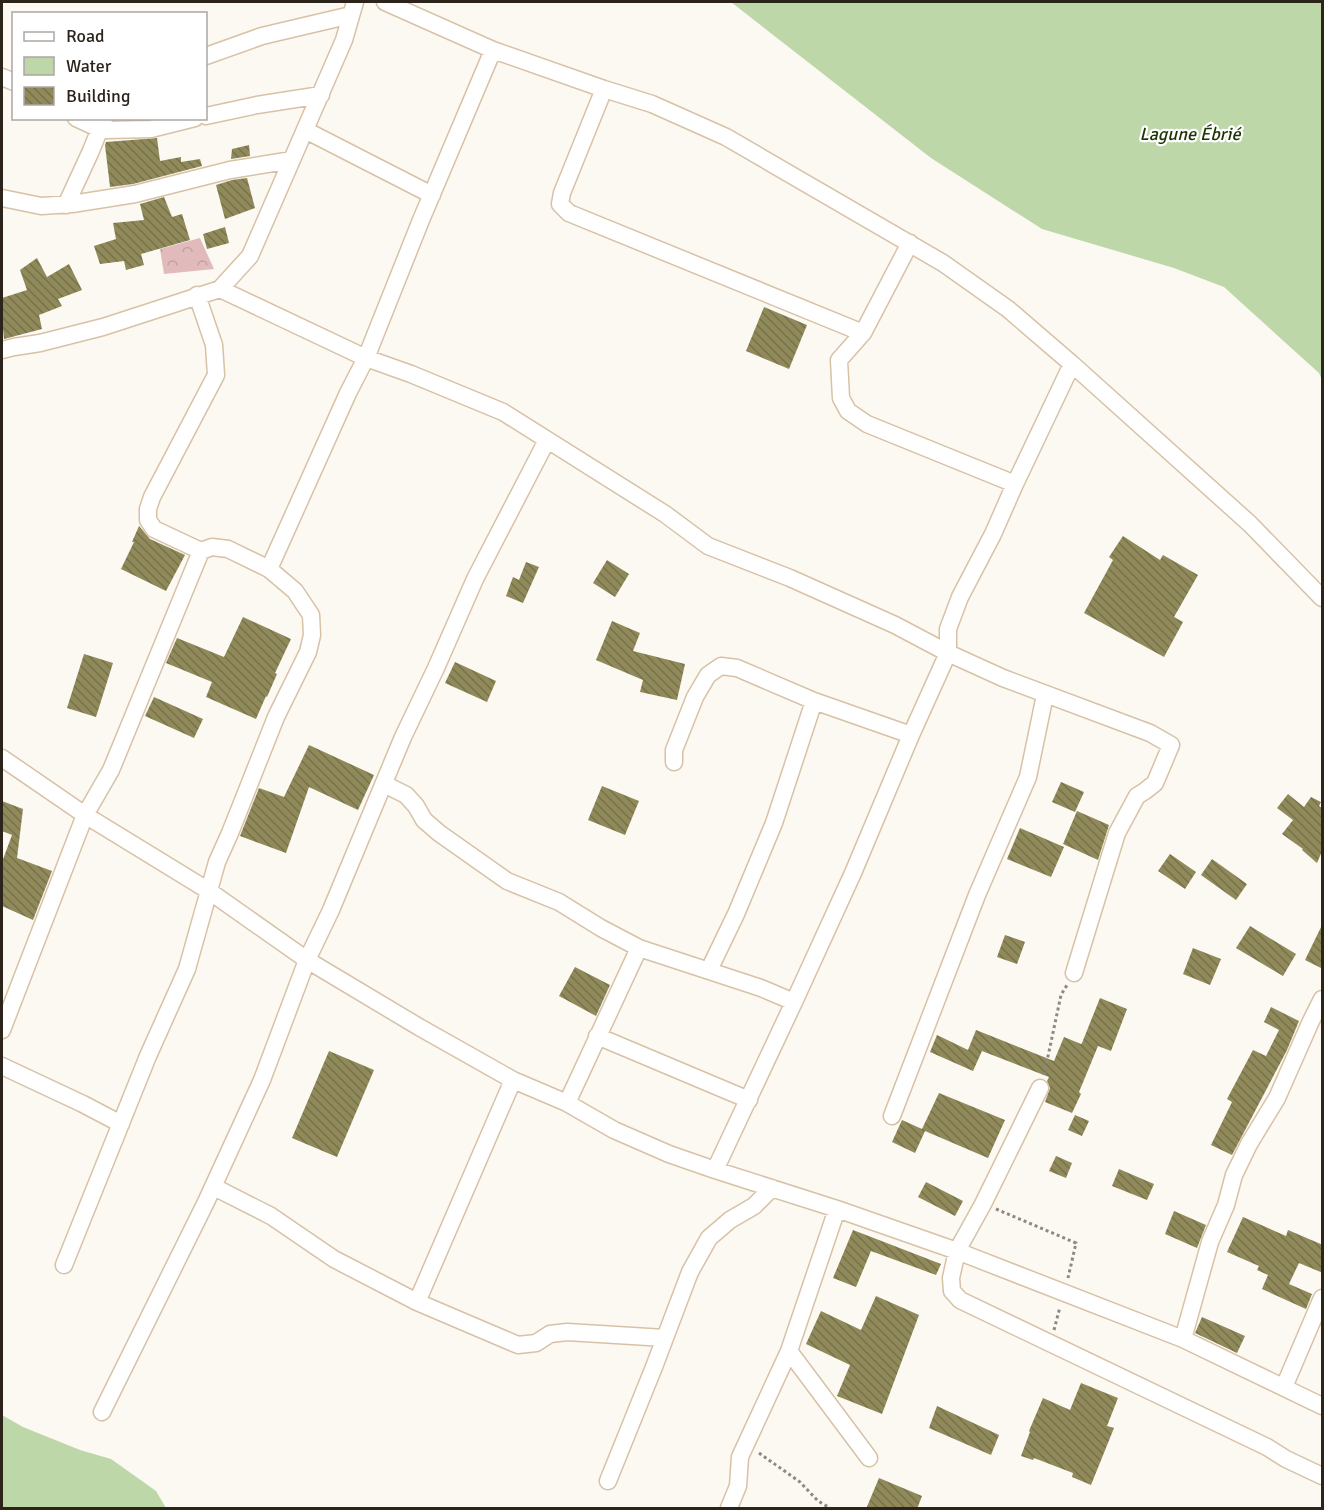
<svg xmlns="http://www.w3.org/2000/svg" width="1324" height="1510" viewBox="0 0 1324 1510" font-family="Signika,sans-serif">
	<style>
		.park { fill: url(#park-crowns) }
		.water { fill: #bdd7a9 }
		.building { fill: url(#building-back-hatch) }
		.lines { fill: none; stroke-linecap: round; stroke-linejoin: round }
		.minor-casing { stroke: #d7c2a6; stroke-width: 19 }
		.path { stroke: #8e8880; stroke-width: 3; stroke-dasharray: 3 3; stroke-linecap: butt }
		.minor { stroke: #fff; stroke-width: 16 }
		.labels { text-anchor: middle; stroke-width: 4.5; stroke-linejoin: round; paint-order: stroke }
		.water-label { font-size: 18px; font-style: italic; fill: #1e3402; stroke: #fff }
	</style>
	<defs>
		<pattern id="park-crowns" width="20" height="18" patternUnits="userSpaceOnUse" patternTransform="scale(1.5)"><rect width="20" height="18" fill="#e1bbbc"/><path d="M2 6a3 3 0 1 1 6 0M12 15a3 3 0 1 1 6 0" fill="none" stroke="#c1a1a1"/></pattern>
		<pattern id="building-back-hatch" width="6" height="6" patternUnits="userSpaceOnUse" patternTransform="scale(1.5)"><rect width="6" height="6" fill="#908a5a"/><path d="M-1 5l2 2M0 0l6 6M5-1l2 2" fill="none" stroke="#76714a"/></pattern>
	</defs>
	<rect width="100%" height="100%" fill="#fcf8f2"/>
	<path class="park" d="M200 238 214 269 164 274 160 249Z"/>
	<path class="water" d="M731 2H1322V380L1319 373 1224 287 1174 268 1042 229 931 158Z
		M2 1415 23 1427 80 1450 111 1459 156 1491 166 1508H2Z"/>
	<path class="building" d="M157 138 160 161 181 157V162L200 159 202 166 133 184 110 187 105 145 106 142Z
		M249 145 250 156 231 159 232 149Z
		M247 178 255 208 225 219 216 185 232 180Z
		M164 197 172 217 182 214 190 240 141 254 144 265 126 270 124 261 100 264 94 246 116 239 113 223 144 220 140 204Z
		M225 227 229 243 207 249 203 234Z
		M37 258 47 277 69 264 82 290 58 299 62 306 39 315 42 329 4 339 2 319V298L27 290 20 270Z
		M764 307 807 325 789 369 746 351Z
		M139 526 150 539 185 555 166 591 121 569 134 542H132Z
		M1123 536 1160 560 1163 555 1198 575 1174 617 1183 622 1164 657 1084 613 1113 560 1109 557Z
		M607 560 629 574 615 597 593 583Z
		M526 562 539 567 523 603 506 596 513 577 519 580Z
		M243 617 291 639 275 673 277 674 267 697 266 696 256 719 206 697 212 682 166 663 177 638 224 657Z
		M612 621 640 633 633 651 685 664 677 700 640 692 643 680 596 660Z
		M84 654 113 663 96 717 67 708Z
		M455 662 496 681 487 702 445 683Z
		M154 697 203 719 194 738 145 716Z
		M309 745 374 775 358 810 309 787 286 853 240 836 259 788 284 797Z
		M1061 782 1084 792 1075 812 1052 802Z
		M602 786 639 801 625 835 588 820Z
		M1288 794 1304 807 1311 797 1321 802 1319 806 1323 809V849L1317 863 1302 850 1303 849 1282 834 1293 820 1277 808Z
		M2 801 23 809 17 858 52 871 33 920 2 906V862L12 835 2 831Z
		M1077 811 1109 825 1098 860 1063 844Z
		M1020 828 1064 847 1051 877 1007 859Z
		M1170 854 1196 872 1185 889 1158 871Z
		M1212 859 1247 884 1236 900 1201 875Z
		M1323 923V969L1305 960Z
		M1250 926 1296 954 1283 976 1236 948Z
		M1005 935 1025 942 1017 964 997 957Z
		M1193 948 1221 959 1210 985 1183 974Z
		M575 967 610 985 596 1016 559 996Z
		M1100 998 1127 1009 1111 1051 1098 1046 1079 1092 1081 1094 1072 1113 1045 1102 1050 1088 1047 1081 1049 1077 982 1051 973 1071 930 1052 937 1035 968 1050 976 1030 1054 1061 1064 1037 1081 1044 1082 1043Z
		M1271 1007 1299 1021 1287 1050 1232 1155 1211 1145 1232 1102 1227 1099 1253 1050 1266 1056 1279 1030 1264 1022Z
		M329 1051 374 1070 337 1157 292 1138Z
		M939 1093 1005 1120 988 1158 925 1131 915 1153 892 1142 902 1120 922 1129Z
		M1075 1115 1089 1121 1082 1136 1068 1130Z
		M1056 1156 1072 1163 1066 1178 1049 1171Z
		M1119 1169 1154 1184 1147 1200 1112 1186Z
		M926 1182 963 1201 955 1216 918 1197Z
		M1174 1211 1206 1225 1197 1248 1165 1234Z
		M1243 1217 1286 1236 1288 1230 1323 1245V1273L1299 1263 1289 1284 1312 1294 1306 1309 1262 1289 1268 1275 1257 1270 1259 1266 1227 1252Z
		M853 1230 941 1264 936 1275 871 1251 856 1287 833 1278Z
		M876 1296 919 1315 882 1414 837 1396 850 1365 806 1344 821 1311 861 1330Z
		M1202 1317 1245 1336 1237 1353 1195 1333Z
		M1081 1383 1118 1398 1107 1426 1114 1428 1091 1485 1072 1477 1073 1473 1034 1458 1033 1460 1021 1456 1030 1432 1029 1431 1043 1398 1070 1410Z
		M937 1406 999 1435 991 1455 929 1428Z
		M879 1478 922 1496 917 1509H866Z"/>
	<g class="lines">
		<defs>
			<path id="minor" d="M385 2 493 50 604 89 652 104 726 137 943 263 1008 309 1072 364 1250 524 1322 598
				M206 56 262 36 351 15
				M2 77 14 82
				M604 89 562 193 560 204 569 213 863 333
				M206 116 257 105 321 95
				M76 118 100 129 106 130 151 129 195 118
				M305 130 432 195
				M2 198 41 206 72 204 135 194 230 170 292 160
				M66 205 90 153 104 119
				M910 243 863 333 839 360 841 398 848 411 867 424 1015 484
				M220 289 366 358 411 374 503 412 665 514 708 546 790 578 895 625 948 653 1003 678 1150 733 1171 745 1155 783 1145 791 1137 796 1117 833 1074 973
				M2 350 14 347 40 343 103 327 220 289 250 256 344 40 355 2
				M269 569 348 393 366 358 421 220 493 50
				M2 758 85 815 209 891 307 960 419 1027 513 1080 567 1103 614 1130 669 1154 715 1170 837 1209 957 1251 1183 1339 1322 1406
				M674 762V750L695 697 708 675 721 666 737 668 814 701 911 735
				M384 784 406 795 416 806 424 820 439 833 507 881 559 902 601 928 639 948 761 988 794 1002
				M709 970 736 914 774 823 814 701
				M2 1030 85 815 111 770 201 551
				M597 1036 749 1100
				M2 1066 83 1104 121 1124
				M1040 1088 983 1204 957 1251 951 1278 952 1291 960 1300 1267 1447 1286 1459 1322 1476
				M567 1103 639 948
				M892 1116 977 895 1028 777 1045 695
				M715 1170 794 1002 853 873 911 735 948 653V629L960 597 993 534 1015 484 1072 364
				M214 1187 271 1216 334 1259 417 1302 518 1345 536 1343 550 1334 567 1332 665 1338
				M64 1265 148 1056 187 969 217 862 230 833 276 717 308 652 312 635 311 615 295 591 269 569 228 549 212 547 201 551 154 529 148 520V509L152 497 216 375 214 345 197 295
				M417 1302 513 1080
				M1183 1339 1210 1242 1226 1205 1234 1175 1249 1144 1277 1098 1311 1021 1322 999
				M789 1351 869 1458
				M1284 1387 1322 1298
				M102 1412 206 1202 262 1080 307 960 331 910 403 737 436 668 475 579 547 440
				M608 1481 654 1367 690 1272 709 1238 730 1220 754 1206 772 1188
				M729 1508 738 1486 740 1457 789 1351 837 1209"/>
		</defs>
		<use href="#minor" class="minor-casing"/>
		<path class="path" d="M1044 1075 1061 995 1067 985
			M996 1209 1076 1243 1068 1278
			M1054 1330 1060 1307
			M759 1453 800 1482 818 1501 830 1508"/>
		<use href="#minor" class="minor"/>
	</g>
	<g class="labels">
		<g class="water-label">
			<text x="1190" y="140">Lagune Ébrié</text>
		</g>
	</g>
	<rect width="1324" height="1510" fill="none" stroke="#2c241a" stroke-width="6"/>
	<rect x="12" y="12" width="195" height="108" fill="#ffffff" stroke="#aba7a3" stroke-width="1.5"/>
	<rect x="24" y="32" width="30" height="9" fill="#ffffff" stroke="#aba7a3" stroke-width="1.5"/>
	<text x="66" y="42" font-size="18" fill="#2c241a">Road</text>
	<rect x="24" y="57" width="30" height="18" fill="#bdd7a9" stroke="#aba7a3" stroke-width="1.5"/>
	<text x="66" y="72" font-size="18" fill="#2c241a">Water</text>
	<rect x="24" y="87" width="30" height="18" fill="url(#building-back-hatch)" stroke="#aba7a3" stroke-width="1.5"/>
	<text x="66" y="102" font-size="18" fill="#2c241a">Building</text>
</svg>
